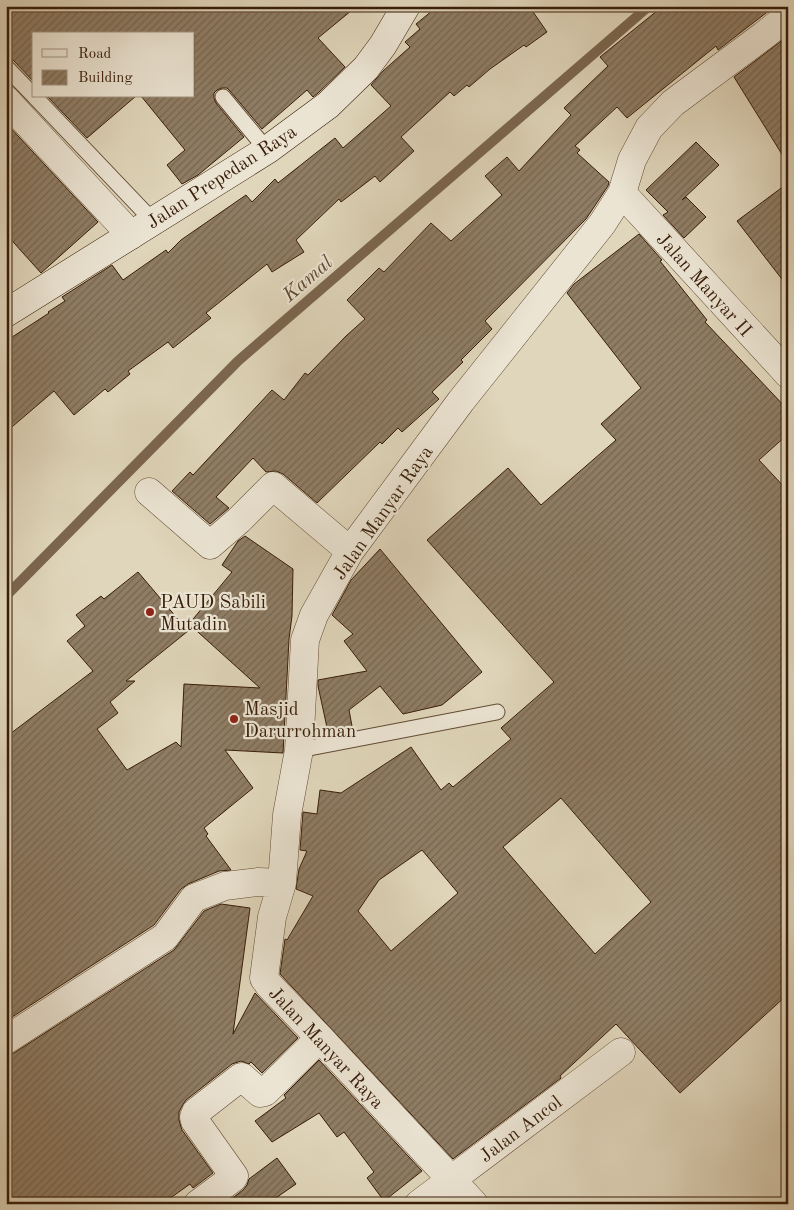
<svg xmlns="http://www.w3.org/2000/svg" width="794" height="1210" viewBox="0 0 794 1210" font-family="'Old Standard TT',serif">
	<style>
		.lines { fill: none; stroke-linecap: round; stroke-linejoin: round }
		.stream { stroke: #7b664f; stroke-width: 10 }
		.building { fill: url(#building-hatch); stroke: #381d08; fill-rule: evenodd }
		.lane-casing { stroke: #624b35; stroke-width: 17 }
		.street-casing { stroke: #624b35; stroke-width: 29 }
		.secondary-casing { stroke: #381d08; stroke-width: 29 }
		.lane { stroke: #ebe4d3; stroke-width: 15 }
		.street { stroke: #ebe4d3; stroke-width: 28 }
		.secondary { stroke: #ebe4d3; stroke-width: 28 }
		.poi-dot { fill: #8f2418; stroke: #ebe4d3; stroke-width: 2 }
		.labels { text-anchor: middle; stroke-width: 4.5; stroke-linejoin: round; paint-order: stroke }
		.street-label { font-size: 19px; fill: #381d08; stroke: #ebe4d3 }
		.poi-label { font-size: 19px; fill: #381d08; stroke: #ebe4d3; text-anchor: start }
		.water-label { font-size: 20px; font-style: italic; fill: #5f4831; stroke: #ebe4d3 }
	</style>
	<defs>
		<pattern id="building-hatch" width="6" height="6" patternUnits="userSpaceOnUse" patternTransform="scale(1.25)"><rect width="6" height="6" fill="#8f7d65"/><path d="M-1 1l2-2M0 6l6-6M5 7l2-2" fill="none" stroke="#766651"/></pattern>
	</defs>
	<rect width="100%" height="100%" fill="#e0d6bb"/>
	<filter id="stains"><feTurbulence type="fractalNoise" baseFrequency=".004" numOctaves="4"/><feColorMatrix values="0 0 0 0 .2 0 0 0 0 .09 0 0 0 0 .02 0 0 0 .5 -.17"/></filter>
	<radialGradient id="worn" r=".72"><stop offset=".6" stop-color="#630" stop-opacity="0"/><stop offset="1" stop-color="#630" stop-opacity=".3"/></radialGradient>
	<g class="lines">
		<path class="stream" d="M6 596 238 361 649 6"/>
	</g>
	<path class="building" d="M6 6H357L318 38 345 67 318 93 313 97 307 90 262 129 230 91 227 88H222L217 90 214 93V98L216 103 244 137 198 175 182 184 167 165 185 150 141 96H194V34H34V82L13 60 6 58Z
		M438 6H529L547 32 526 47 524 45 490 69 469 87 467 85 454 96 450 92 401 137 414 151 380 182 375 176 341 202 339 199 296 240 304 252 272 272 267 264 206 313 211 318 173 348 168 342 128 371 130 374 108 392 105 389 74 415 54 391 6 432V341L49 313 48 312 65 301 62 297 112 265 123 280 166 250 168 253 181 240 246 195 252 202 275 179 278 183 335 138 343 148 391 106 371 85 383 71 410 47 405 42 420 29 416 24Z
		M663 6H775L718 50 716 46 627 118 617 107 575 146 580 150 577 153 609 182 608 186 586 219 485 321 492 329 461 360 463 362 432 392 439 399 402 432 398 428 382 444 380 442 317 503 283 474 276 471 266 472 253 458 216 497 229 508 210 524 172 491 190 472 193 475 272 390 284 400 305 373 308 375 346 336 365 319 347 300 379 268 384 272 431 223 451 241 502 195 485 176 507 157 519 171 571 115 564 108 608 66 600 57Z
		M788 36V164L734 77Z
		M47 96H136L87 138Z
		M6 123 98 222 41 273 6 234Z
		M696 142 719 165 682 200 686 197 706 217 684 238 663 215 668 212 646 190Z
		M788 183V287L737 221Z
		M639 234 662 260 660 261 707 320 705 322 788 410V434L759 460 788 491V994L680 1093 616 1024 560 1076 561 1078 453 1159 280 974 285 939 287 940 313 896 296 889 299 869 307 851 300 850 303 812 317 814 320 790 341 793 411 747 441 790 449 783 453 787 511 739 501 728 554 682 427 540 508 468 541 505 616 440 601 424 641 388 567 293 574 284ZM561 798 651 902 595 954 503 847ZM422 850 458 893 391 951 358 911 379 880Z
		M245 536 293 569 292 616 289 639 283 753 225 750 253 788 204 828 208 834 206 836 231 870 219 871 188 884 181 889 154 925 6 1021V737L93 671 67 641 85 626 76 615 101 596 104 599 138 572 188 631 126 681H135L110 702 118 713 97 729 127 770 176 742 181 747 184 684 260 688 189 624 232 572 222 565 238 541Z
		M380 549 482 672 442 705 403 714 380 686 349 710 352 726 328 732 318 686V680L367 671 344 641 353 634 332 615 351 580Z
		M221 904 250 908 233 1034 255 993 298 1038 262 1073 251 1062 249 1064 241 1061 232 1064 186 1100 182 1106 179 1112V1120L182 1130 213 1173 193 1188 190 1184 162 1204H6V1056L14 1053 174 950 204 911Z
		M319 1060 422 1171 384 1201 367 1178 374 1172 344 1132 337 1137 319 1113 272 1142 255 1121 286 1098 284 1095Z
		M277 1158 296 1184 267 1204H225L243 1190 247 1185 249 1179Z"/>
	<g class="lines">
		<defs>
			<path id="lane" d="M6 67 34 96
				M34 96 153 221
				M223 97 267 150
				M299 750 497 712"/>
			<path id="street" d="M6 100 131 235
				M622 193 788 374
				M149 492 210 545 239 520 273 486 350 551
				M6 1040 165 937 194 898 225 886 258 882 282 883
				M198 1204 233 1178 234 1176 195 1121 194 1117 196 1112 241 1077H242L260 1093 265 1092 320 1038
				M419 1204 621 1052
				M474 1204 320 1038 269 985 264 978 272 917 282 883 287 815 299 750 305 640 314 615 350 551 461 401 602 224 622 193 632 160 649 128 673 103 763 36 788 16"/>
			<path id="secondary" d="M6 313 267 150 328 105 366 68 383 45 406 6"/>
		</defs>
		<use href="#lane" class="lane-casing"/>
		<use href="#street" class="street-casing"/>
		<use href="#secondary" class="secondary-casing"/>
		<use href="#lane" class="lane"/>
		<use href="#street" class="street"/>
		<use href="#secondary" class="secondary"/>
	</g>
	<g class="poi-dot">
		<circle cx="150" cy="612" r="5"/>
		<circle cx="234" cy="719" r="5"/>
	</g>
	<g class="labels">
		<g class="street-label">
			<text transform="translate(221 176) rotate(-33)" y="7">Jalan Prepedan Raya</text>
			<text transform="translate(705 284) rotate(48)" y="7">Jalan Manyar II</text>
			<text transform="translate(382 512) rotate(-55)" y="7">Jalan Manyar Raya</text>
			<text transform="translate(327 1047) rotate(47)" y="7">Jalan Manyar Raya</text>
			<text transform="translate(520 1128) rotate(-37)" y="7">Jalan Ancol</text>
		</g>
		<g class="poi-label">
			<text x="160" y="608">PAUD Sabili<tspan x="160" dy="22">Mutadin</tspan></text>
			<text x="244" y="715">Masjid<tspan x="244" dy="22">Darurrohman</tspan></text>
		</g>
		<g class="water-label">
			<text transform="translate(307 278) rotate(-41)" y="7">Kamal</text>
		</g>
	</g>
	<rect width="794" height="1210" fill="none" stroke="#e0d6bb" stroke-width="25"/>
	<rect x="8" y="8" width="779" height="1195" fill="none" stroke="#381d08" stroke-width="2.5"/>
	<rect x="12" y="12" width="769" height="1185" fill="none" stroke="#381d08"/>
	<rect x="32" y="32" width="162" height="65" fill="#ebe4d3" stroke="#a39482"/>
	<rect x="42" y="49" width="25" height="8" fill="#ebe4d3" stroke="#a39482"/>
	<text x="78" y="58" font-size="15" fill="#381d08">Road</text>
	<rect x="42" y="70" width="25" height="15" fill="url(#building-hatch)" stroke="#a39482"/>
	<text x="78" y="82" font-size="15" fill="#381d08">Building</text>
	<rect width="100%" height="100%" filter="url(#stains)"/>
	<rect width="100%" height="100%" fill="url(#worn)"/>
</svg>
